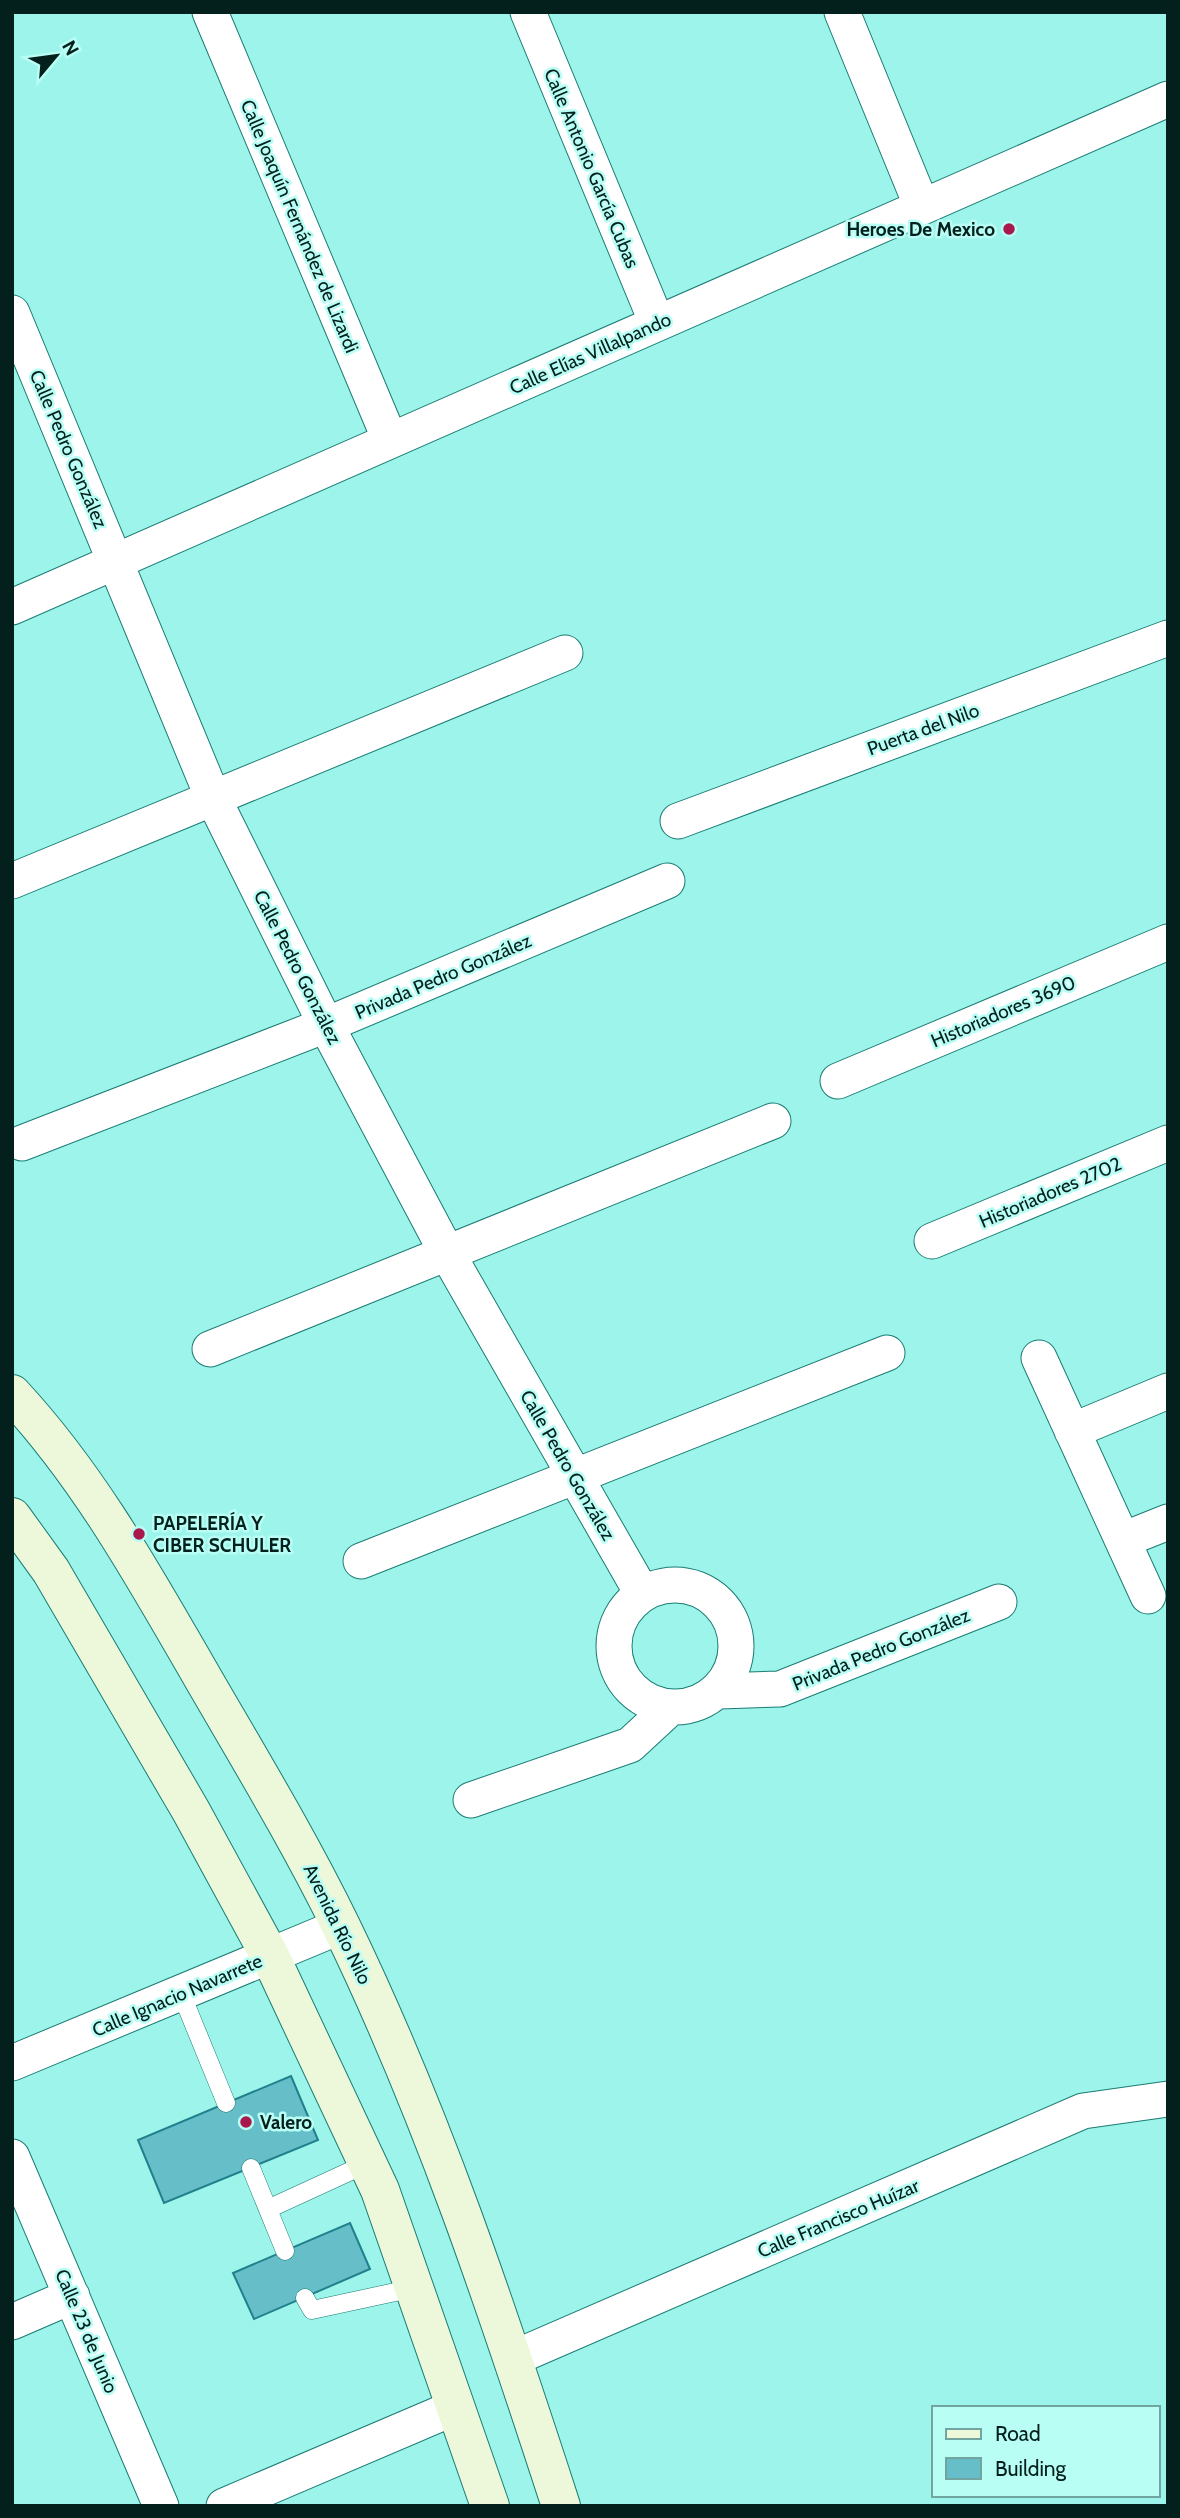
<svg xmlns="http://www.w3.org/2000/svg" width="1180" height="2518" viewBox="0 0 1180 2518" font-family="Cabin,sans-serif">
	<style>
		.building { fill: #66bec9; stroke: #20808b; stroke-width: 2 }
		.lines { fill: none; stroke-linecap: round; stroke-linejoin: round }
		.lane-casing { stroke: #1a7c74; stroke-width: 19 }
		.street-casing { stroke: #1a7c74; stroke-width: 37 }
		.secondary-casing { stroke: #1a7c74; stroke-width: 40 }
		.lane { stroke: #fff; stroke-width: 18 }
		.street { stroke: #fff; stroke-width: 35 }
		.secondary { stroke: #ecf8d9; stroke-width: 38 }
		.poi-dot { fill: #a9174d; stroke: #b9fef5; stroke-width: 2.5 }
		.labels { text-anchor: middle; stroke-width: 5; stroke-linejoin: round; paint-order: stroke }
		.street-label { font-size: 19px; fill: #04201d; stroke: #b9fef5 }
		.poi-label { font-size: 19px; font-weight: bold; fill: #04201d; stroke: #b9fef5; text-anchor: start }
	</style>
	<rect width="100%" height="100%" fill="#9cf4ea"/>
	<path class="building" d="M291 2076 318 2140 164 2203 138 2140Z
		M350 2223 370 2269 254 2319 233 2273Z"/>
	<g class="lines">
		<defs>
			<path id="lane" d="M181 1993 226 2103
				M251 2168 285 2251
				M268 2209 368 2163
				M305 2298 312 2310 414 2288"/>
			<path id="street" d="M210 12 390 440
				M528 12 657 323
				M842 12 922 207
				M12 313 213 798 326 1025 447 1253 642 1593
				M12 607 1168 99
				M678 821 1168 638
				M12 881 565 653
				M838 1081 1168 942
				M22 1143 326 1025 667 881
				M932 1241 1168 1143
				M210 1349 773 1121
				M1039 1358 1148 1596
				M1072 1431 1168 1391
				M1123 1540 1168 1522
				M361 1561 887 1353
				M614 1646a61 61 0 1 1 122 0a61 61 0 1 1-122 0Z
				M719 1691 780 1689 999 1602
				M471 1800 630 1745 670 1708
				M12 2063 341 1926
				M12 2157 161 2506
				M12 2322 72 2296
				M514 2358 1083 2111 1168 2099
				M224 2506 456 2407"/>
			<path id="secondary" d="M12 1394C91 1479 146 1580 204 1680 251 1761 300 1842 341 1926 432 2113 497 2309 561 2506
				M12 1517 51 1571 191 1811 270 1956 380 2190 490 2506"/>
		</defs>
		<use href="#lane" class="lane-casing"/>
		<use href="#street" class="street-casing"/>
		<use href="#secondary" class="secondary-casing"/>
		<use href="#lane" class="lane"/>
		<use href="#street" class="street"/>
		<use href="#secondary" class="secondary"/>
	</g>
	<g class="poi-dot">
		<circle cx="1009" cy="229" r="7"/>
		<circle cx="139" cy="1534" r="7"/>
		<circle cx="246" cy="2122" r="7"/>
	</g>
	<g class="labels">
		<g class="street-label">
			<text transform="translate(592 168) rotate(67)" y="7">Calle Antonio García Cubas</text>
			<text transform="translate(300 226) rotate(67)" y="7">Calle Joaquín Fernández de Lizardi</text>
			<text transform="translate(590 353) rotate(-24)" y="7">Calle Elías Villalpando</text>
			<text transform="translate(69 449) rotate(67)" y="7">Calle Pedro González</text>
			<text transform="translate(923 729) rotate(-20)" y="7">Puerta del Nilo</text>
			<text transform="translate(298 967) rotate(63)" y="7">Calle Pedro González</text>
			<text transform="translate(443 976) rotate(-23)" y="7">Privada Pedro González</text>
			<text transform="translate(1003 1011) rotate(-23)" y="7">Historiadores 3690</text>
			<text transform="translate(1050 1192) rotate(-23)" y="7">Historiadores 2702</text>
			<text transform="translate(568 1465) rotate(60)" y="7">Calle Pedro González</text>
			<text transform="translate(881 1649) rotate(-22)" y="7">Privada Pedro González</text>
			<text transform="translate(338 1924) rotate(64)" y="7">Avenida Río Nilo</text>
			<text transform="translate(177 1995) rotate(-23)" y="7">Calle Ignacio Navarrete</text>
			<text transform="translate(838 2218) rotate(-23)" y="7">Calle Francisco Huízar</text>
			<text transform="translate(87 2331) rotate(67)" y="7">Calle 23 de Junio</text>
		</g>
		<g class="poi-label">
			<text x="995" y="236" text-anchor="end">Heroes De Mexico</text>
			<text x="153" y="1530">PAPELERÍA Y<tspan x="153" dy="22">CIBER SCHULER</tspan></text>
			<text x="260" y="2129">Valero</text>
		</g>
	</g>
	<rect width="1180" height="2518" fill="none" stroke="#04201d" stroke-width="28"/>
	<rect x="932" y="2406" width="228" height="91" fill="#b9fef5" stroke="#71a59f" stroke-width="2"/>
	<rect x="946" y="2429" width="35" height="10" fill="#ecf8d9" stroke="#71a59f" stroke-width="2"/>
	<text x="995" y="2441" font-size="21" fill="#04201d">Road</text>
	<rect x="946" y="2458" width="35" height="21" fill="#66bec9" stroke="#71a59f" stroke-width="2"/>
	<text x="995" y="2476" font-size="21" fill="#04201d">Building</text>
	<g transform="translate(56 56) rotate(61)" stroke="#b9fef5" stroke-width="5" paint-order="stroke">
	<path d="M0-5L12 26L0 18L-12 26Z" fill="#04201d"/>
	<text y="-10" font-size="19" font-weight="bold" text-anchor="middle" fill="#04201d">N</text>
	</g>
</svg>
